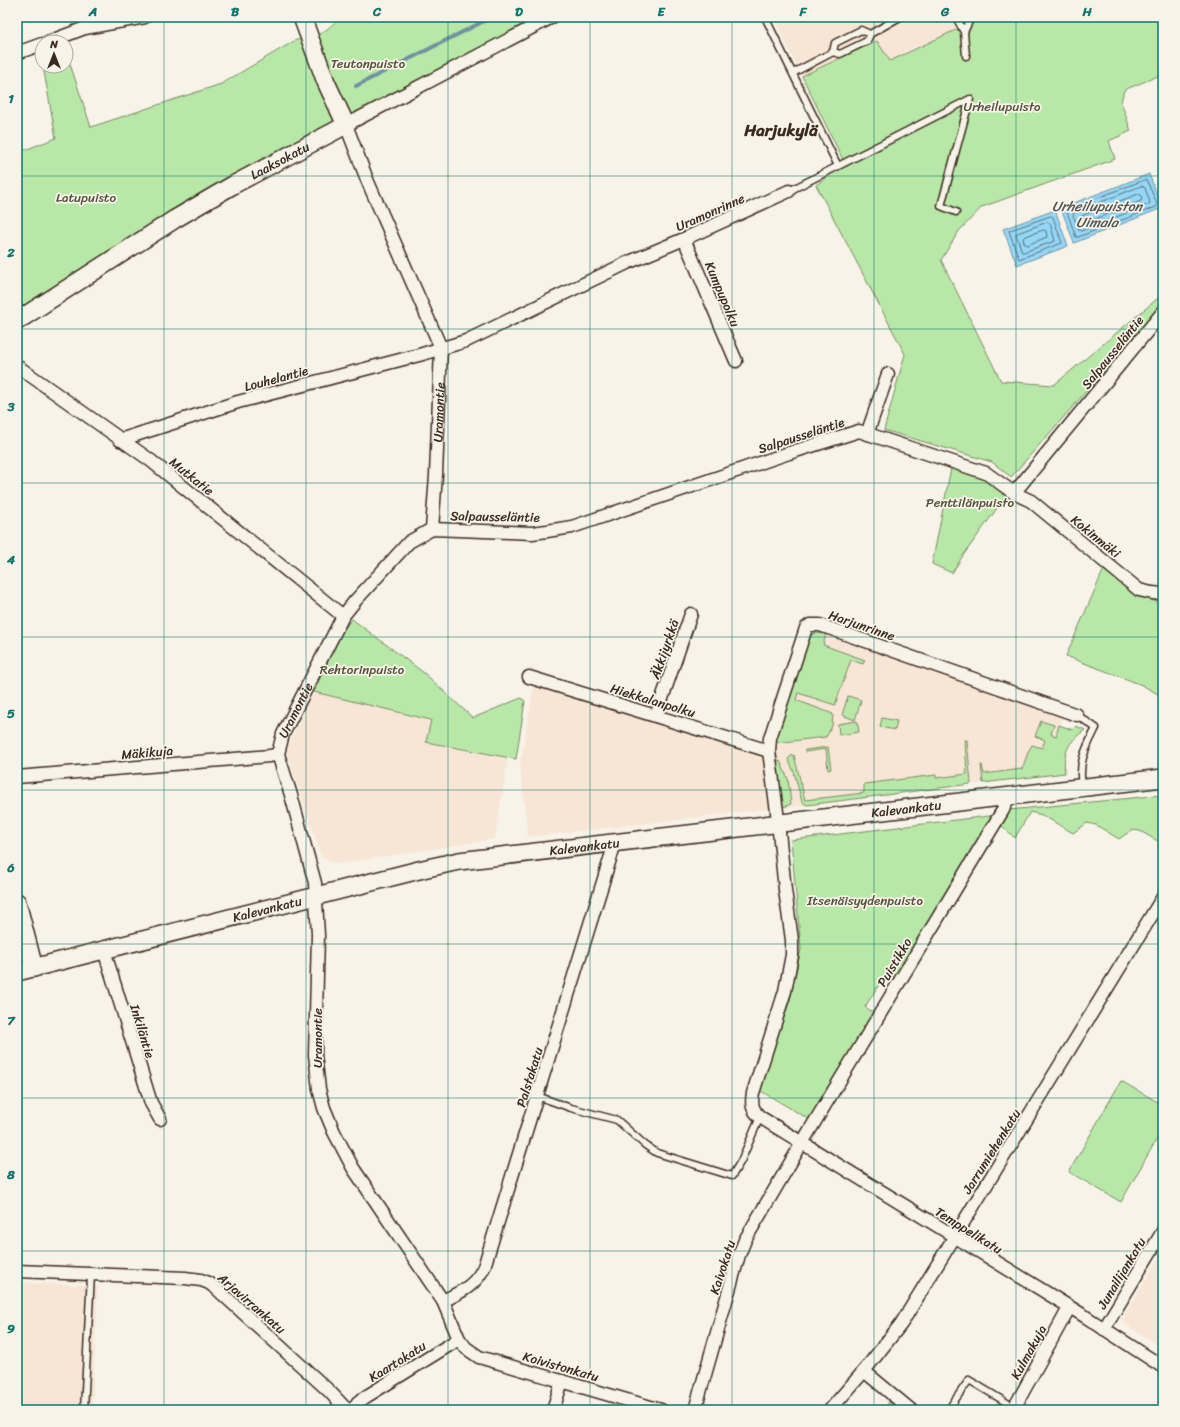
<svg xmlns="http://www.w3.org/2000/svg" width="1180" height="1427" viewBox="0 0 1180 1427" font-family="Sriracha,sans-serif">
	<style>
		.built { fill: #f7e6d5 }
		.green { fill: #b8e8a8; stroke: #7a8963 }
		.water { fill: #94d7f6; stroke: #7092a0 }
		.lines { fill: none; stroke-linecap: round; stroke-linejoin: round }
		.shore { stroke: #5f6f74; stroke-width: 1 }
		.stream { stroke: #7092a0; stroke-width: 4 }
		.lane-casing { stroke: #3b2a1e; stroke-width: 9 }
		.street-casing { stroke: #3b2a1e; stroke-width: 15 }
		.secondary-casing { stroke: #3b2a1e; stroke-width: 20 }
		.lane { stroke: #f7f3e8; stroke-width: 6 }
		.street { stroke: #f7f3e8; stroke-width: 12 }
		.secondary { stroke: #f7f3e8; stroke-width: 17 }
		.grid { fill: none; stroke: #0f766e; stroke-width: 1; stroke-opacity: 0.55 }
		.labels { text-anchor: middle; stroke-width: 3.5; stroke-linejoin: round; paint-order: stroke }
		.park-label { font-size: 13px; fill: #54503a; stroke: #f7f3e8 }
		.street-label { font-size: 13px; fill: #3b2a1e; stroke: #f7f3e8 }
		.water-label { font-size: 14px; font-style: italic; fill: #515554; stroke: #f7f3e8 }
		.district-label { font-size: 17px; font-weight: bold; fill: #3b2a1e; stroke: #f7f3e8 }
		.neatline { fill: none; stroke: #0f766e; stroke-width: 1.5 }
		.grid-label { font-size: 13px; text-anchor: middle; font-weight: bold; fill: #0f766e }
	</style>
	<rect width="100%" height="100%" fill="#f7f3e8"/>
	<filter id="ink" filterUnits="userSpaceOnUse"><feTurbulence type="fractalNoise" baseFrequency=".025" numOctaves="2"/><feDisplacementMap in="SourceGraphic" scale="8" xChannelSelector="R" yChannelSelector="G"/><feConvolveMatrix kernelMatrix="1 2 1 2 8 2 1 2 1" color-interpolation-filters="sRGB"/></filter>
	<g filter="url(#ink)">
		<path class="built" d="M773 17H983L890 61 877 41 802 76Z
			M816 633 826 634 1062 717 1045 775 785 808 782 804 775 764 774 739Z
			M534 685 763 753 770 809 528 837 520 766Z
			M314 692 432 720 426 742 508 757 495 839 337 864 321 856 286 750Z
			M1163 1251V1349L1121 1321Z
			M17 1282 98 1286 92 1409 93 1410H17Z"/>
		<path class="green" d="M341 17H552L233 185 17 321V153L56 138 43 66H66V52L91 127 221 84 296 40C319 38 324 32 341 17Z
			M983 17H1163V74L1124 90 1121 102 1131 131 1109 141 1115 159 982 207 959 231 941 260 1001 381 1054 385 1163 294V304L1011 477 992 462 884 430 905 354 816 185 845 164 802 76 877 41 890 61Z
			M951 468 984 479 1006 496 962 557 952 573 932 564Z
			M1104 569 1163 607V697L1142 685 1066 656Z
			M352 619 424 673 473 718 521 698 525 701 516 759 426 742 431 720 314 692 339 635Z
			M816 633 826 634 823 645 865 660 863 664 851 660 835 705 798 693 796 700 833 714 832 726 826 737 775 743 774 741 809 636Z
			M848 696 861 700 855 720 842 715Z
			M882 718 897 721 895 730 880 727Z
			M857 721 859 732 839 735 838 724Z
			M1041 721 1054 725 1051 734 1056 736 1059 725 1073 730 1076 726 1085 730C1069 741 1062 753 1065 773L983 783 981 765H982L984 774 1022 769 1029 750 1032 745 1042 748 1045 740 1035 736Z
			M965 740H967L971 784 807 805 802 802 794 772 788 759 791 756 794 755 805 800 864 793V784L936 775V778L967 774Z
			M828 747 831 769 828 770 826 749 805 752V750Z
			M777 760 780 761 788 779 791 804 784 807 782 804 776 762Z
			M1163 795V844L1140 831 1132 830 1119 839 1096 825 1087 823 1073 833 1042 815 1030 812 1015 838 1000 824 1009 810Z
			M997 815 897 979 886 973 865 1007 876 1014 812 1121 759 1090 790 1000 801 949 791 840Z
			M1121 1081 1163 1105V1128L1121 1202 1069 1172Z
			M889 1402 898 1408 897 1410H883Z"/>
		<path class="water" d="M1149 174 1162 208 1074 243 1061 208Z
			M1055 210 1068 246 1017 265 1003 229Z"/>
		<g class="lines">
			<path class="shore" d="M1145 180 1147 181 1157 204 1156 207 1078 237H1076L1067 212V210Z
				M1142 186 1145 188 1150 202 1149 204 1081 231 1079 230 1073 215 1074 213Z
				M1139 194 1141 195 1142 198 1141 201 1085 223 1082 222 1081 218 1082 216Z
				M1051 216 1053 217 1062 243 1019 259 1009 231Z
				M1048 222 1050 223 1055 241 1024 252H1022L1016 234Z
				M1044 230 1046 231 1047 237 1027 245 1025 244 1023 239 1024 237Z"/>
			<path class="stream" d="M356 86 492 17"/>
			<defs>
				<path id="lane" d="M765 17 838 166
					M956 17 964 32 966 56
					M964 32 971 17
					M833 52 835 43 861 30 870 34
					M793 73 833 52 840 54 867 41 870 34 900 17
					M789 191 970 99 941 206 956 212
					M1077 715 1096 728C1085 750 1078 762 1082 787
					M537 1096 571 1108 617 1120 645 1145 657 1153 732 1176 741 1161 760 1117
					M84 1410 91 1274
					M948 1410 969 1380 1014 1407"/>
				<g id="street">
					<path d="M48 42 85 28 145 17"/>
					<path d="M17 53 42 44"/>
					<path d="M684 239 736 361"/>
					<path d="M17 366 150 460 343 616"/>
					<path d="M867 434 888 374"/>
					<path d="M120 440 238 402 419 355 466 341 627 263 684 239 789 191"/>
					<path d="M1014 493 1163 312"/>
					<path id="s1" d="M432 529 436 475 441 348 368 182 346 125 552 17"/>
					<path d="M529 677 769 751"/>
					<path d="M1077 715 820 625H810L806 628 770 738 769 751 777 812 785 890 792 940V955L785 991 753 1093C751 1104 752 1110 760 1117L1086 1317 1163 1367"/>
					<path d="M656 716 691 614"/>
					<path d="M17 777 270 756 278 754"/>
					<path d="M104 950 151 1103 160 1119"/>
					<path d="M17 1271 185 1278 201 1280 209 1283 217 1289 328 1390 347 1410"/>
					<path d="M443 1301C461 1292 475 1286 484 1267L615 843"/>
					<path d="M1104 1329 1163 1231"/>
					<path d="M864 1371 911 1410"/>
					<path d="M352 1410 358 1402 367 1396 459 1339"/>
					<path d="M553 1410 562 1381"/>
					<path id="s2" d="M661 1410 479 1357 466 1348 459 1339 443 1301 353 1168 334 1132 324 1108 319 1089 315 1055 318 935 315 883 291 795 278 754 283 734 343 616 355 601 409 542 432 529 532 533 547 531 572 527 789 453 859 431 986 473 1014 493 1031 501 1139 590 1152 593 1163 594"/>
					<path d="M695 1410 739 1255 745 1240 802 1143 1003 810 1009 795"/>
					<path d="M830 1410 864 1371 901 1324 1163 897"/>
					<path d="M1013 1410 1069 1308"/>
				</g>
				<g id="secondary">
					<path id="s3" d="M17 321 175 219 233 185 346 125 326 82 302 17"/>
					<path d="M17 902 34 968"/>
					<path id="s4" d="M17 972 423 869 459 861 1163 778"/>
				</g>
			</defs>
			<use href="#lane" class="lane-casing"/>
			<use href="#street" class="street-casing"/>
			<use href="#secondary" class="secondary-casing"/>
			<use href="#lane" class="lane"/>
			<use href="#street" class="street"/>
			<use href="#secondary" class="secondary"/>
		</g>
	</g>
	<path class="grid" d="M164 17V1410M306 17V1410M448 17V1410M590 17V1410M732 17V1410M874 17V1410M1016 17V1410M17 176H1163M17 329H1163M17 483H1163M17 637H1163M17 790H1163M17 944H1163M17 1098H1163M17 1251H1163"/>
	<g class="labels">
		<g class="park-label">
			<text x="368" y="68">Teutonpuisto</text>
			<text x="1002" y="111">Urheilupuisto</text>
			<text x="86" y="202">Latupuisto</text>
			<text x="970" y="507">Penttilänpuisto</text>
			<text x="362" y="674">Rehtorinpuisto</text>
			<text x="865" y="905">Itsenäisyydenpuisto</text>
		</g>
		<g class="street-label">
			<text dy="5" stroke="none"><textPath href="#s3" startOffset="308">Laaksokatu</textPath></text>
			<text transform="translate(710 212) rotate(-24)" y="5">Uramonrinne</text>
			<text transform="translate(723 294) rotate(67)" y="5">Kumpupolku</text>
			<text transform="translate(1112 352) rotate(-51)" y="5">Salpausseläntie</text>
			<text transform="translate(276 378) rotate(-15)" y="5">Louhelantie</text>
			<text dy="5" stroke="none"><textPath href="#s1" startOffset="117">Uramontie</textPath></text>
			<text transform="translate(801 435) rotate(-18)" y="5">Salpausseläntie</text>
			<text transform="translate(192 476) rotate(39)" y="5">Mutkatie</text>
			<text transform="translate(495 516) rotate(1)" y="5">Salpausseläntie</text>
			<text transform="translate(1096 536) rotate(39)" y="5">Kokinmäki</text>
			<text transform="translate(862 625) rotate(19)" y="5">Harjunrinne</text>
			<text transform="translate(664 649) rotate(-71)" y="5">Äkkijyrkkä</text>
			<text transform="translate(653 700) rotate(17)" y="5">Hiekkalanpolku</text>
			<text dy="5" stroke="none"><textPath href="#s2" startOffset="893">Uramontie</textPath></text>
			<text transform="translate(147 752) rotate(-5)" y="5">Mäkikuja</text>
			<text dy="5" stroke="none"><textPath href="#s4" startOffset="906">Kalevankatu</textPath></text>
			<text dy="5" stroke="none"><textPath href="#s4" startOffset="582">Kalevankatu</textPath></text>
			<text dy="5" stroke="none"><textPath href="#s4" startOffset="258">Kalevankatu</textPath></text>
			<text transform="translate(894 962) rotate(-59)" y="5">Puistikko</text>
			<text transform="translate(143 1031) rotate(73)" y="5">Inkiläntie</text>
			<text transform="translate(317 1038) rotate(-90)" y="5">Uramontie</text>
			<text transform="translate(529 1077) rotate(-73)" y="5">Palstakatu</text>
			<text transform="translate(991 1151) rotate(-58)" y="5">Jarrumiehenkatu</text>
			<text transform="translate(969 1230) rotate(32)" y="5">Temppelikatu</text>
			<text transform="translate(722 1267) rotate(-72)" y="5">Kaivokatu</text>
			<text transform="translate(1121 1273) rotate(-59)" y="5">Junailijankatu</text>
			<text transform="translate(252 1303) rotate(41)" y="5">Arjavirrankatu</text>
			<text transform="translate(1028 1352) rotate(-61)" y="5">Kulmakuja</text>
			<text transform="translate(397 1361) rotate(-32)" y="5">Kaartokatu</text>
			<text transform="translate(561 1366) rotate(16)" y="5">Koivistonkatu</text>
		</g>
		<g class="water-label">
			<text x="1097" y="211">Urheilupuiston<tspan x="1097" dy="16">Uimala</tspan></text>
		</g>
		<g class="district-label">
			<text x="781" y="136">Harjukylä</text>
		</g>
	</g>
	<rect width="1180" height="1427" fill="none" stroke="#f7f3e8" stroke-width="44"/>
	<g transform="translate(54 54)"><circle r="19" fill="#f7f3e8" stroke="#aca397"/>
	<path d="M0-3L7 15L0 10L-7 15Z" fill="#3b2a1e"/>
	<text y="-6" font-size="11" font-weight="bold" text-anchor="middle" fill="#3b2a1e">N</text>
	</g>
	<rect x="22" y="22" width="1136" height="1383" class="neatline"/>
	<g class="grid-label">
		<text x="93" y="16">A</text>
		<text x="235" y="16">B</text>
		<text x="377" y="16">C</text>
		<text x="519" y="16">D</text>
		<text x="661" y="16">E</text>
		<text x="803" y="16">F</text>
		<text x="945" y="16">G</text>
		<text x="1087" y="16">H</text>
		<text x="11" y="103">1</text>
		<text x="11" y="257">2</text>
		<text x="11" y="411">3</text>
		<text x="11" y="564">4</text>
		<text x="11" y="718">5</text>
		<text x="11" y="872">6</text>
		<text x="11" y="1025">7</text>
		<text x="11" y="1179">8</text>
		<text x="11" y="1333">9</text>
	</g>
</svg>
